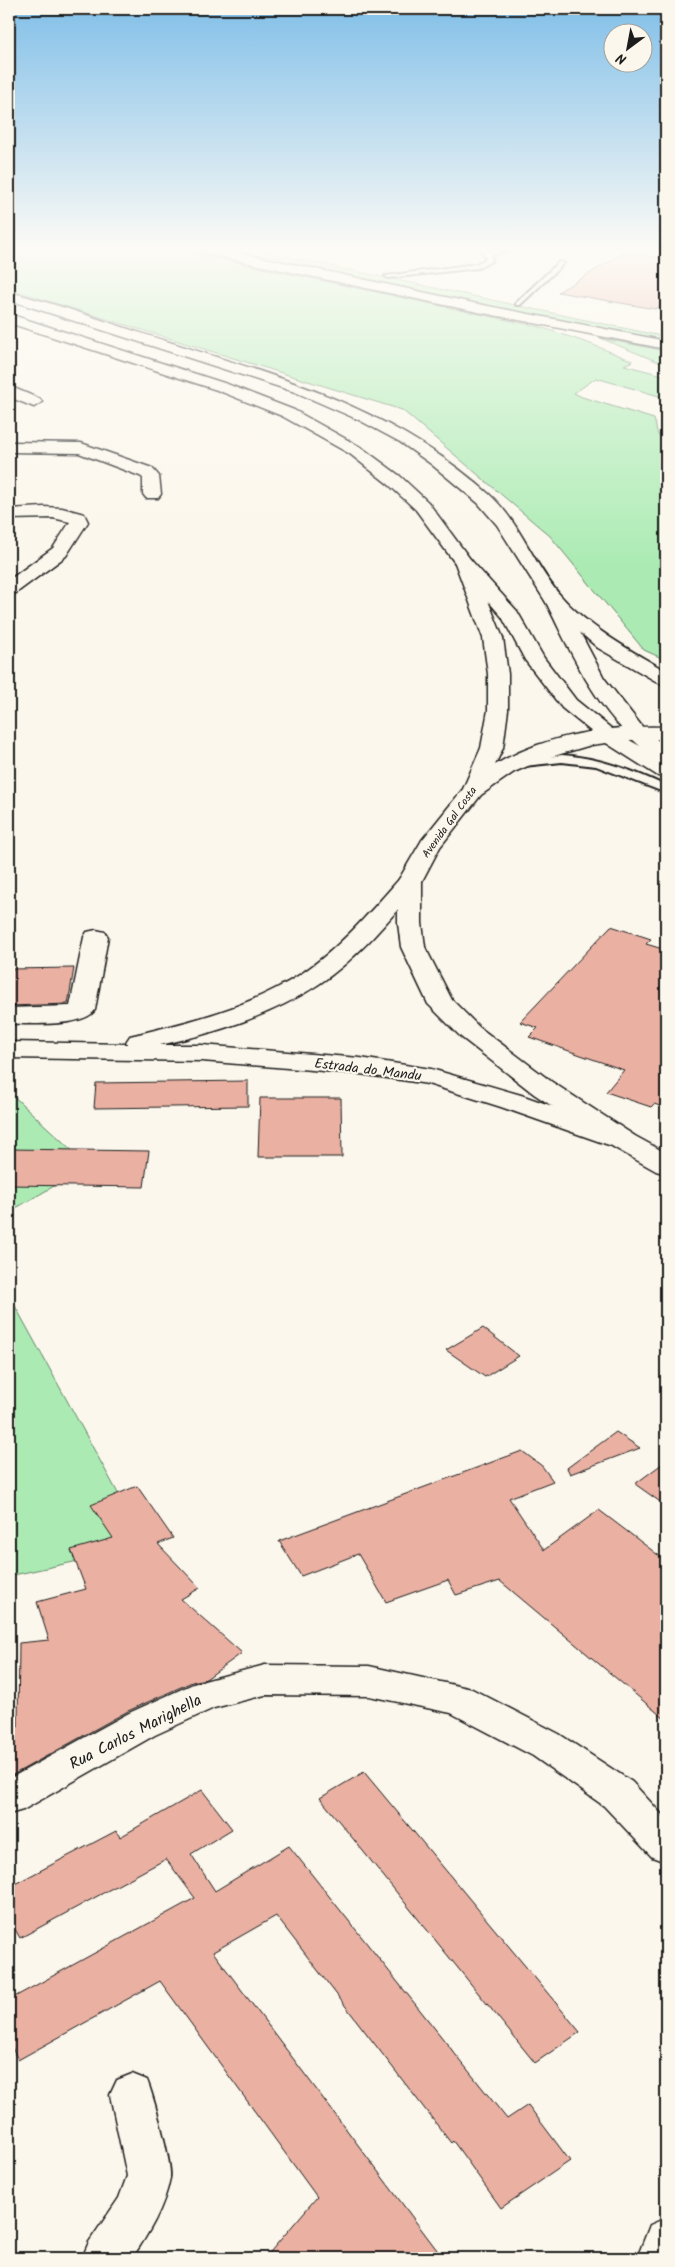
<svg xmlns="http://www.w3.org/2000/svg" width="675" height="2267" font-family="Kalam,sans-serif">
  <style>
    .green { fill: #abebb3; stroke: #648468 }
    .building { fill: #eab1a3; stroke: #1c1c1c }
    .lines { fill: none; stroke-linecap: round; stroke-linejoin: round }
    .lane-casing { stroke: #1c1c1c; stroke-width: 4 }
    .street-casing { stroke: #1c1c1c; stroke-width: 3 }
    .secondary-casing { stroke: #1c1c1c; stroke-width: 3 }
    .primary-casing { stroke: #1c1c1c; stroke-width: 3 }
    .lane { fill: #fbf7ec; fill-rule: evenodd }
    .street { fill: #fbf7ec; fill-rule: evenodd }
    .secondary { fill: #fbf7ec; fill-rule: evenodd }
    .primary { fill: #fbf7ec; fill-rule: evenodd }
    .labels { text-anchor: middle; stroke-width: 4; stroke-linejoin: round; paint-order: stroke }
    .far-street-label { font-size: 11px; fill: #1c1c1c; stroke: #fbf7ec }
    .street-label { font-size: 14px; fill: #1c1c1c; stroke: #fbf7ec }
    .near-street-label { font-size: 16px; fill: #1c1c1c; stroke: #fbf7ec }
  </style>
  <rect width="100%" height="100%" fill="#fbf7ec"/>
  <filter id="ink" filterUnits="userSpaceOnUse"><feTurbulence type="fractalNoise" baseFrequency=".02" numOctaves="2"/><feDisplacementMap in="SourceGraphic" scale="10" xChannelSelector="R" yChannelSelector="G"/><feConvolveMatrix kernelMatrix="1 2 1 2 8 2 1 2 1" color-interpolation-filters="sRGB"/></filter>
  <g filter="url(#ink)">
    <g class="green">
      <polygon points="9,249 172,249 540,327 591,344 633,361 624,365 666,376 666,398 596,378 574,393 582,397 654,419 658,435 666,438 666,660 644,650 550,536 402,410 9,289"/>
      <polygon points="224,249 251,249 666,337 666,340 496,308"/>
      <polygon points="600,338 666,351 666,365"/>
      <polygon points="9,1092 89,1166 9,1212"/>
      <polygon points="9,1295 147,1546 9,1576"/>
    </g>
    <g class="building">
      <polygon points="626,252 666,259 666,302 655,309 558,292"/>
      <polygon points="611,926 651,939 646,944 666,950 666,1108 654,1104 651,1107 606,1092 624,1070 529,1037 538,1028 520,1022"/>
      <polygon points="74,968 68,1004 9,1006 9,969"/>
      <polygon points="248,1081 248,1106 94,1108 96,1083"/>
      <polygon points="260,1098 341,1098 342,1157 258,1157"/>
      <polygon points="9,1149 149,1151 144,1187 9,1185"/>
      <polygon points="483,1328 519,1356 485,1377 446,1350"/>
      <polygon points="616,1432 640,1448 570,1474 567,1468"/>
      <polygon points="522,1451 542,1466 553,1481 509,1498 544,1550 599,1510 666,1561 666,1720 500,1581 456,1595 448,1580 386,1602 358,1554 301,1576 279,1541"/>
      <polygon points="666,1461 666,1506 635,1484"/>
      <polygon points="137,1486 173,1538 158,1544 200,1588 181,1599 242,1653 206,1679 192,1682 128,1711 9,1777 9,1710 18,1727 19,1643 49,1640 37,1602 86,1589 71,1550 113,1538 91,1505"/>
      <polygon points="364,1772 580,2032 535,2063 320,1798"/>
      <polygon points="202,1790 232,1829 191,1854 215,1891 289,1846 507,2119 528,2105 570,2161 501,2208 453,2141 451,2143 276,1916 213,1952 443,2258 265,2258 317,2197 160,1981 18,2060 9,2042 9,2000 195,1898 166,1859 20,1938 9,1919 9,1887 116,1831 120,1837"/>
    </g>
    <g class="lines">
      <g class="lane-casing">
        <g id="lane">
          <polygon points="481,249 487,249 489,251 514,249 491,255 492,261 478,268 388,278 385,276 476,264 486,259"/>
          <polygon points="559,262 564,263 520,305 516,305 516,303"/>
          <path d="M562,755C599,758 632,770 666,786V793L596,766L562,762L524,766L519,763L520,761Z"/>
        </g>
      </g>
      <g class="street-casing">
        <g id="street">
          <polygon points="9,386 40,399 42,402 34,407 9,397"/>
          <polygon points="9,442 81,443 152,468 159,476 161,494 158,498 146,498 143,494 143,478 140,476 79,453 9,452"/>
          <polygon points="44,507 62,508 84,514 88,522 66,556 16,593 9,595 9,580 53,548 70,522 53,518 9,519 9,509"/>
          <path d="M96,930L105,932L108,937L95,1010C83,1028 29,1023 9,1024V1008L70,1006L84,937L87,932Z"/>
          <polygon points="265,1665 369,1666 472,1689 559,1734 632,1782 666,1819 666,1862 652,1857 604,1806 533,1756 451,1713 369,1696 265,1695 214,1708 155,1735 23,1810 9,1814 9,1779 129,1713 193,1684"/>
          <path d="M132,2074L147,2080C153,2094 173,2167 170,2178C164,2208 149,2233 132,2258H82L89,2242L119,2198L127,2176L110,2095L117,2080Z"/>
          <polygon points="666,2218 666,2258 637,2258 650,2225"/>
        </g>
      </g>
      <g class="secondary-casing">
        <g id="secondary">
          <polygon points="197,249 223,249 473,303 666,341 666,349 473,311 203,253"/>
          <path d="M464,558L470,559L517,611L544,658L576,700L617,733L640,746C595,708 570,651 545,600L547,596H561L604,678L644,729L666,747V758L662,759L666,762V777L658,776L603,741L562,708L525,660L502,617L455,563L458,559Z"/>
          <path d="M410,874L418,876L422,881L418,886C388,921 358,958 319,984C271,1016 215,1033 160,1045H202L360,1058L431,1069L521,1095L626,1132L630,1138L626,1144L616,1147L606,1144L501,1107L428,1084L360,1074L202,1061L9,1058V1042L128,1044L126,1042L130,1036C189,1022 249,1008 301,974C340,948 371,911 402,876Z"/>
        </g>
      </g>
      <g class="primary-casing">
        <g id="primary">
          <path d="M9,292C62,305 114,325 166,341C285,379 393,408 489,494C521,523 534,566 561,596C588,627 631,651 666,671V685L659,683L598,648L547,604L497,525L478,503L431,464L400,442L359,420L295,392L9,300Z"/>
          <path d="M9,314L227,384L294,410L362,448L400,476L428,502L473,563L503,638L508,674V710L503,748L495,765C544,735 610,725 666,727V739L629,740L591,745L544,759L514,772L481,795L440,847L422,881V923L425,947L452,1000L479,1027L552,1082L635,1136L666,1153V1174L656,1171L615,1148L534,1094L461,1037L428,1004L401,947L398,923V881L422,840L463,789L481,748L488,710V674L483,638L455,563L416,510L388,484L350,454L282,416L217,390L9,323Z"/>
        </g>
      </g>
      <use href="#lane" class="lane"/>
      <use href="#street" class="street"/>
      <use href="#secondary" class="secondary"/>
      <use href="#primary" class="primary"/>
    </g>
  </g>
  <linearGradient id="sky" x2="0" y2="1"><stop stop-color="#81bfe8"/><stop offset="0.44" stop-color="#fdfbf6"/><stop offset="1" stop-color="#fdfbf6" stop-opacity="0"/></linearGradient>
  <rect width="675" height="567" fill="url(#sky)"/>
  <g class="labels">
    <g class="far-street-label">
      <text transform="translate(449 822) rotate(-54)" y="4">Avenida Gal Costa</text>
    </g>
    <g class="street-label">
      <text transform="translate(368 1069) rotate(7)" y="5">Estrada do Mandu</text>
    </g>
    <g class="near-street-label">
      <text transform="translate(135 1731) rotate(-27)" y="6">Rua Carlos Marighella</text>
    </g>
  </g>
  <rect width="675" height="2267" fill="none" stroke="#fbf7ec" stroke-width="30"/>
  <rect x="15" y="15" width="645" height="2237" fill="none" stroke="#1c1c1c" stroke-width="2" filter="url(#ink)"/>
  <g transform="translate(628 48) rotate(212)"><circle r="24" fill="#fbf7ec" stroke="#a29f99"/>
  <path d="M0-4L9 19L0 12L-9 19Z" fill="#1c1c1c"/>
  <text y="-8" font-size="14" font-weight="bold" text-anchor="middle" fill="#1c1c1c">N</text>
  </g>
</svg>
